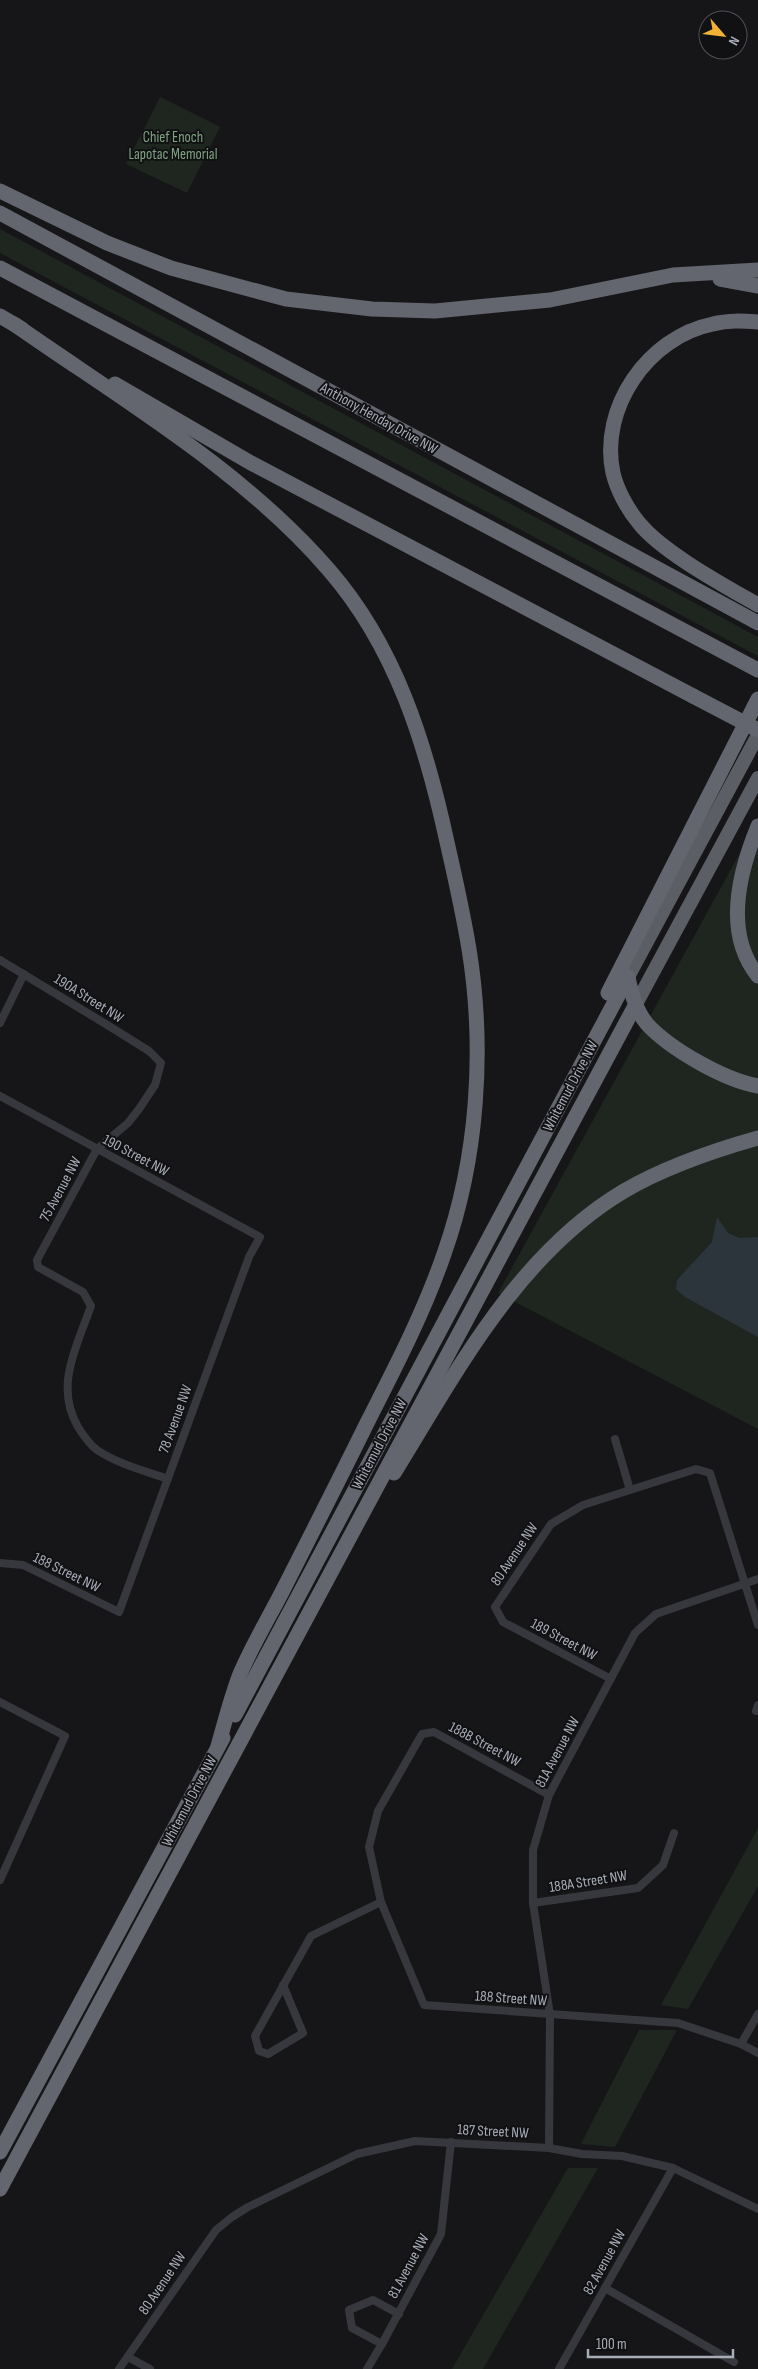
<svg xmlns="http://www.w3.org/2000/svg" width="758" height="2369" font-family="'Sofia Sans Condensed',sans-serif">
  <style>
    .green { fill: #1e261f }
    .water { fill: #2c353c }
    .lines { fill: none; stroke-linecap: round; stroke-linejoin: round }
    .minor { stroke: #37383d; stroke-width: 8 }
    .trunk { stroke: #5b5e65; stroke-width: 14 }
    .motorway { stroke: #63666e; stroke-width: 15 }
    .motorway-bridge { stroke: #63666e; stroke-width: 15 }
    .labels { text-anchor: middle; stroke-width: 4; stroke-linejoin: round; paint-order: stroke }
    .park-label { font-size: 15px; fill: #7fa381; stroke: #111113 }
    .street-label { font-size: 15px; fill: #a8adb8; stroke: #111113 }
  </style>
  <rect width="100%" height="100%" fill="#161618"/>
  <g class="green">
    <polygon points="160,97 220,127 187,193 126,164"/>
    <polygon points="0,229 758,637 758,656 0,253"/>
    <polygon points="758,820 758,1429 498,1293"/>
    <polygon points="758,1828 758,1886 688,2009 661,2005"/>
    <polygon points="639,2030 677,2030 615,2147 581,2144"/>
    <polygon points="568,2168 598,2168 483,2369 452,2369"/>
  </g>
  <polygon class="water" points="717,1217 728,1233 739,1238 758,1237 758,1337 685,1297 676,1289 677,1280 712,1242"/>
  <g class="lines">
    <g class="minor">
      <path d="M0,960L109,1026L149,1051L161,1063L155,1085L139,1109L128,1123L97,1149L37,1260L38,1267L83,1292L91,1306C77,1346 54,1386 78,1427C83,1435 89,1444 97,1450C118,1464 145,1471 168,1479"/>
      <polyline points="0,1023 24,974"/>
      <polyline points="0,1096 260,1237 249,1257 119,1612 23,1565 0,1563"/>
      <polyline points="615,1439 630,1490"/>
      <polyline points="611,1679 503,1622 495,1607 551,1524 583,1505 696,1469 710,1473 758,1625"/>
      <polyline points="0,1702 65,1736 0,1880"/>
      <polyline points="756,1711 758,1705"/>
      <polyline points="549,1795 434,1732 422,1734 378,1811 369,1847 381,1902 424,2005 678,2023 741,2044 758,2053"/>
      <polyline points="533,1903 638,1888 663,1865 674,1833"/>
      <polyline points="283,1985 303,2033 268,2054 259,2051 255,2036 311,1936 381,1902"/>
      <polyline points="741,2044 758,2014"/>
      <polyline points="549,2148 550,2015 533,1903 533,1850 549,1795 635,1633 656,1614 758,1579"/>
      <polyline points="605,2288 734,2362"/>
      <polyline points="382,2344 352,2328 349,2310 373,2300 399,2314"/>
      <polyline points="128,2357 150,2369"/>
      <polyline points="119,2369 216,2230 232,2217 248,2207 357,2154 415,2141 549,2148 582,2154 622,2156 673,2168 758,2209"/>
      <polyline points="367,2369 382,2344 441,2234 451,2142"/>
      <polyline points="559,2369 673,2168"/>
    </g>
    <g class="trunk">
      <polyline points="628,977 758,735"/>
      <polyline points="636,1004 758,778"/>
    </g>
    <g class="motorway">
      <polyline points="0,191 107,243 171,268 286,299 372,309 435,311 487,306 550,300 673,275 758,270"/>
      <polyline points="0,213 758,623"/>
      <polyline points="0,268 758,670"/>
      <polyline points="720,279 758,286"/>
      <polyline points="0,316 22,329"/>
      <path d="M758,322C743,321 728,320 713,324C648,337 599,408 613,473C617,490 628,510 639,523C662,552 725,586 758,605"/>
      <path d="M14,324C121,399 243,470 329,570C396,647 426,745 447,842C455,877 463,913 469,949C485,1048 478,1158 444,1254C424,1312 396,1366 368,1421C340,1478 311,1535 282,1592C268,1619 252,1646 240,1674C231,1697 225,1722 218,1746"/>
      <polyline points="115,384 251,463 693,696"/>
      <path d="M758,826C739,872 723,933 758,976"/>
      <path d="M628,977C631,993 636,1011 647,1024C670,1049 724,1080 758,1086"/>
      <polyline points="608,993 758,699"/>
      <path d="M394,1473C457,1371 518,1254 624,1191C665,1167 712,1151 758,1138"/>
      <polyline points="235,1715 628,977"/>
      <polyline points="0,2152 223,1738"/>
      <polyline points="0,2189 636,1004"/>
    </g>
    <polyline class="motorway-bridge" points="693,696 758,730"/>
  </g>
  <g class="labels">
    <g class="park-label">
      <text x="173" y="142">Chief Enoch<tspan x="173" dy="17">Lapotac Memorial</tspan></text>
    </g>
    <g class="street-label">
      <text transform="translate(379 418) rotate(29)" y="5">Anthony Henday Drive NW</text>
      <text transform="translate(89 998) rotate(32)" y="5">190A Street NW</text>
      <text transform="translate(570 1086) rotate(-62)" y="5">Whitemud Drive NW</text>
      <text transform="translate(136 1155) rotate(28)" y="5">190 Street NW</text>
      <text transform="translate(60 1189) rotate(-62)" y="5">75 Avenue NW</text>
      <text transform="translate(175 1419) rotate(-70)" y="5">78 Avenue NW</text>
      <text transform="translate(379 1444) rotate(-62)" y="5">Whitemud Drive NW</text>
      <text transform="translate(514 1554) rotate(-56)" y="5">80 Avenue NW</text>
      <text transform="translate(67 1572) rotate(26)" y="5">188 Street NW</text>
      <text transform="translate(564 1639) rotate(28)" y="5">189 Street NW</text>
      <text transform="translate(485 1744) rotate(28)" y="5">188B Street NW</text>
      <text transform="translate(557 1752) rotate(-62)" y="5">81A Avenue NW</text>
      <text transform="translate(189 1801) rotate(-62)" y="5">Whitemud Drive NW</text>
      <text transform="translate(588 1881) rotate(-9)" y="5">188A Street NW</text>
      <text transform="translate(511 1998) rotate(4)" y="5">188 Street NW</text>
      <text transform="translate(493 2131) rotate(3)" y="5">187 Street NW</text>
      <text transform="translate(604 2262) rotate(-61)" y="5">82 Avenue NW</text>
      <text transform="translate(408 2266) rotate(-62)" y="5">81 Avenue NW</text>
      <text transform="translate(162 2283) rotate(-56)" y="5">80 Avenue NW</text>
    </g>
  </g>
  <g transform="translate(723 35) rotate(118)"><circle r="24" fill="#111113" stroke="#4d4f55"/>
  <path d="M0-4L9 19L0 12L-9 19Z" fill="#f2b134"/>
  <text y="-8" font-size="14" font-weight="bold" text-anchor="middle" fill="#a8adb8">N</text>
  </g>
  <path d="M588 2349v8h145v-8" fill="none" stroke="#a8adb8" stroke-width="2.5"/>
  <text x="596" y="2349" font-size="15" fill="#a8adb8" stroke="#111113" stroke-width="4" paint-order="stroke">100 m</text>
</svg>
